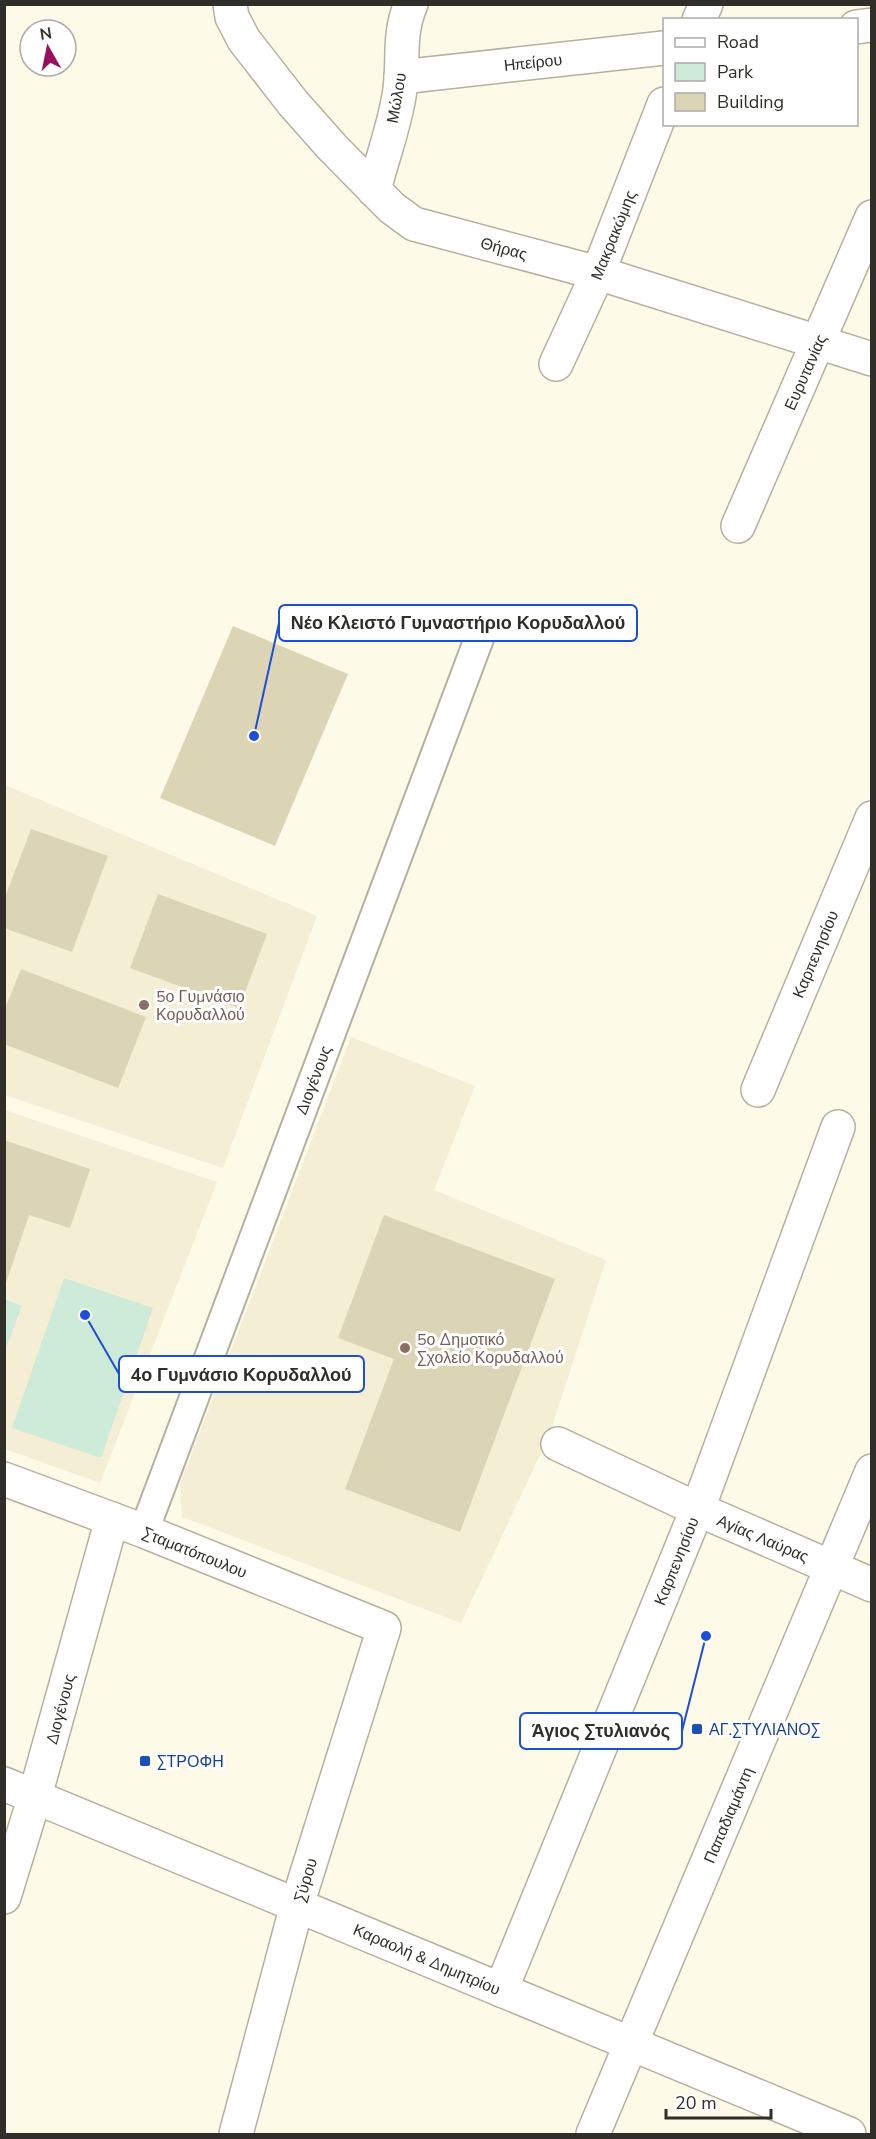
<svg xmlns="http://www.w3.org/2000/svg" width="876" height="2139" font-family="'Nunito Sans',sans-serif">
  <style>
    .built { fill: #f3eed4 }
    .green { fill: #ceead9 }
    .building { fill: #dcd5b5 }
    .lines { fill: none; stroke-linecap: round; stroke-linejoin: round }
    .pedestrian-casing { stroke: #b4b19f; stroke-width: 32 }
    .minor-casing { stroke: #b4b19f; stroke-width: 36 }
    .pedestrian { stroke: #fff; stroke-width: 28 }
    .minor { stroke: #fff; stroke-width: 33 }
    .education-dot { fill: #8d6e63; stroke: #fff; stroke-width: 2 }
    .transit-dot { fill: #1a4fb4; stroke: #fff; stroke-width: 2 }
    .labels { text-anchor: middle; stroke-width: 6; stroke-linejoin: round; paint-order: stroke }
    .street-label { font-size: 16px; fill: #302e28; stroke: #fff }
    .education-label { font-size: 16px; fill: #785e54; stroke: #fff; text-anchor: start }
    .transit-label { font-size: 16px; fill: #164399; stroke: #fff; text-anchor: start }
    .leader { fill: none; stroke: #1d4ed8; stroke-width: 2 }
    .callout-dot { fill: #1d4ed8; stroke: #fff; stroke-width: 2 }
    .callout { fill: #fff; stroke: #1d4ed8; stroke-width: 2 }
    .callout-label { font-size: 18px; text-anchor: middle; font-weight: bold; fill: #302e28 }
  </style>
  <rect width="100%" height="100%" fill="#fefae8"/>
  <g class="built">
    <polygon points="5,785 317,916 223,1168 5,1095"/>
    <polygon points="351,1037 475,1086 434,1190 606,1260 549,1436 461,1623 182,1517 180,1484"/>
    <polygon points="5,1110 217,1182 100,1483 5,1449"/>
  </g>
  <g class="green">
    <polygon points="64,1278 153,1308 101,1458 12,1428"/>
    <polygon points="5,1299 22,1306 5,1351"/>
  </g>
  <g class="building">
    <polygon points="233,626 348,674 275,846 160,798"/>
    <polygon points="31,829 108,856 72,952 4,928 4,900"/>
    <polygon points="158,894 267,934 239,1008 130,968"/>
    <polygon points="21,969 146,1017 118,1088 4,1044 4,1011"/>
    <polygon points="4,1140 90,1169 70,1228 29,1215 5,1286"/>
    <polygon points="384,1215 555,1279 460,1532 345,1489 394,1359 338,1338"/>
  </g>
  <g class="lines">
    <g class="pedestrian-casing">
      <polyline id="pedestrian" points="144,1531 483,628"/>
    </g>
    <g class="minor-casing">
      <g id="minor">
        <polyline points="230,4 232,17 244,40 293,103 332,147 392,208 414,224 598,273 872,359"/>
        <polyline points="699,20 706,4"/>
        <polyline points="856,27 872,25"/>
        <polyline points="401,77 664,48"/>
        <path d="M374,190C382,159 394,127 399,96C405,63 397,36 411,4"/>
        <polyline points="556,364 598,273 664,104"/>
        <polyline points="738,526 872,217"/>
        <polyline points="758,1090 872,818"/>
        <polyline points="558,1444 697,1509 872,1585"/>
        <polyline points="4,1479 144,1531 384,1628 297,1905 236,2134"/>
        <polyline points="4,1784 849,2134"/>
        <polyline points="4,1897 35,1796 112,1519"/>
        <polyline points="501,1990 703,1495 838,1127"/>
        <polyline points="593,2134 872,1471"/>
      </g>
    </g>
    <use href="#pedestrian" class="pedestrian"/>
    <use href="#minor" class="minor"/>
  </g>
  <g class="education-dot">
    <circle cx="144" cy="1005" r="6"/>
    <circle cx="405" cy="1348" r="6"/>
  </g>
  <g class="transit-dot">
    <rect x="691" y="1723" width="12" height="12" rx="3"/>
    <rect x="139" y="1755" width="12" height="12" rx="3"/>
  </g>
  <g class="labels">
    <g class="street-label">
      <text transform="translate(533 62) rotate(-6)" y="6">Ηπείρου</text>
      <text transform="translate(396 98) rotate(-80)" y="6">Μώλου</text>
      <text transform="translate(613 235) rotate(-68)" y="6">Μακρακώμης</text>
      <text transform="translate(504 248) rotate(15)" y="6">Θήρας</text>
      <text transform="translate(805 372) rotate(-66)" y="6">Ευρυτανίας</text>
      <text transform="translate(815 954) rotate(-67)" y="6">Καρπενησίου</text>
      <text transform="translate(313 1080) rotate(-69)" y="6">Διογένους</text>
      <text transform="translate(763 1538) rotate(23)" y="6">Αγίας Λαύρας</text>
      <text transform="translate(195 1552) rotate(22)" y="6">Σταματόπουλου</text>
      <text transform="translate(676 1561) rotate(-68)" y="6">Καρπενησίου</text>
      <text transform="translate(60 1709) rotate(-75)" y="6">Διογένους</text>
      <text transform="translate(728 1815) rotate(-67)" y="6">Παπαδιαμάντη</text>
      <text transform="translate(305 1880) rotate(-73)" y="6">Σύρου</text>
      <text transform="translate(427 1959) rotate(23)" y="6">Καραολή &amp; Δημητρίου</text>
    </g>
    <g class="education-label">
      <text x="156" y="1002">5ο Γυμνάσιο<tspan x="156" dy="18">Κορυδαλλού</tspan></text>
      <text x="417" y="1345">5ο Δημοτικό<tspan x="417" dy="18">Σχολείο Κορυδαλλού</tspan></text>
    </g>
    <g class="transit-label">
      <text x="709" y="1735">ΑΓ.ΣΤΥΛΙΑΝΟΣ</text>
      <text x="157" y="1767">ΣΤΡΟΦΗ</text>
    </g>
  </g>
  <path class="leader" d="M254 736L279 623M85 1315L119 1374M706 1636L682 1731"/>
  <g class="callout-dot">
    <circle cx="254" cy="736" r="6"/>
    <circle cx="85" cy="1315" r="6"/>
    <circle cx="706" cy="1636" r="6"/>
  </g>
  <g class="callout">
    <rect x="279" y="605" width="358" height="36" rx="6"/>
    <rect x="119" y="1356" width="245" height="36" rx="6"/>
    <rect x="520" y="1713" width="162" height="36" rx="6"/>
  </g>
  <g class="callout-label">
    <text x="458" y="629">Νέο Κλειστό Γυμναστήριο Κορυδαλλού</text>
    <text x="241" y="1381">4ο Γυμνάσιο Κορυδαλλού</text>
    <text x="601" y="1737">Άγιος Στυλιανός</text>
  </g>
  <rect width="876" height="2139" fill="none" stroke="#302e28" stroke-width="12"/>
  <rect x="663" y="18" width="195" height="108" fill="#ffffff" stroke="#acaba9" stroke-width="1.5"/>
  <rect x="675" y="38" width="30" height="9" fill="#ffffff" stroke="#acaba9" stroke-width="1.5"/>
  <text x="717" y="48" font-size="18" fill="#302e28">Road</text>
  <rect x="675" y="63" width="30" height="18" fill="#ceead9" stroke="#acaba9" stroke-width="1.5"/>
  <text x="717" y="78" font-size="18" fill="#302e28">Park</text>
  <rect x="675" y="93" width="30" height="18" fill="#dcd5b5" stroke="#acaba9" stroke-width="1.5"/>
  <text x="717" y="108" font-size="18" fill="#302e28">Building</text>
  <g transform="translate(48 48) rotate(351)"><circle r="28" fill="#ffffff" stroke="#acaba9" stroke-width="1.5"/>
  <path d="M0-4.5L10 22L0 15L-10 22Z" fill="#9b0d5d"/>
  <text y="-9" font-size="16" font-weight="bold" text-anchor="middle" fill="#302e28">N</text>
  </g>
  <path d="M666 2109v9h105v-9" fill="none" stroke="#302e28" stroke-width="3"/>
  <text x="675" y="2109" font-size="18" fill="#302e28" stroke="#ffffff" stroke-width="4.5" paint-order="stroke">20 m</text>
</svg>
